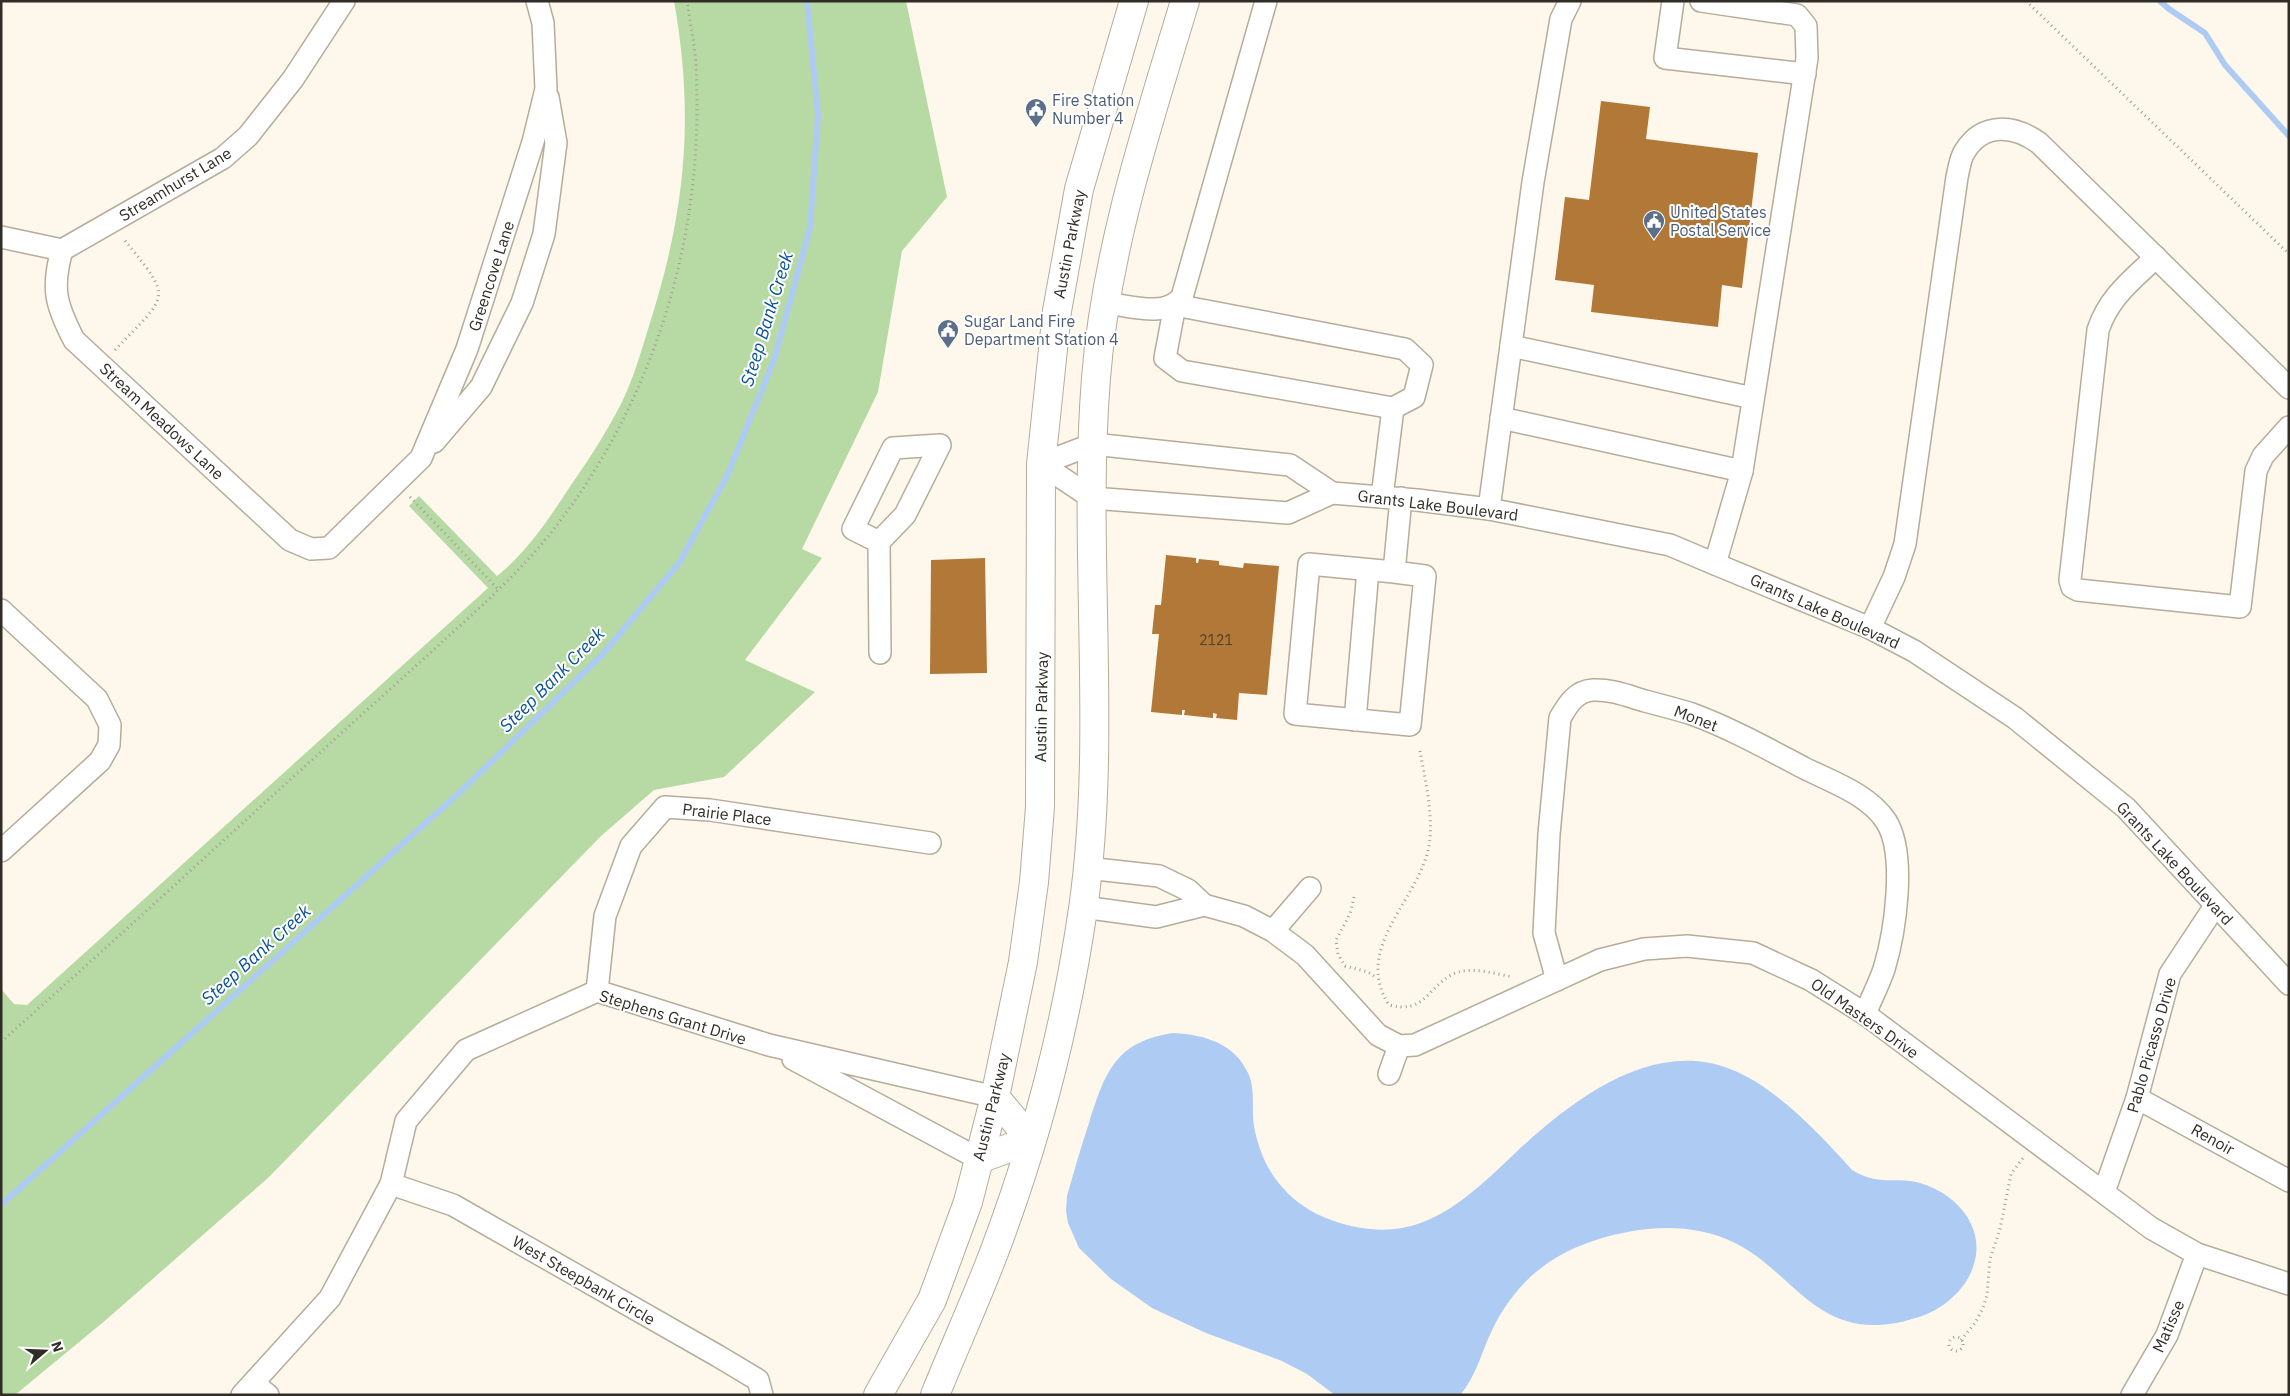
<svg xmlns="http://www.w3.org/2000/svg" width="2290" height="1396" font-family="'IBM Plex Sans',sans-serif">
  <style>
    .green { fill: #b7daa4 }
    .water { fill: #adcbf3 }
    .lines { fill: none; stroke-linecap: round; stroke-linejoin: round }
    .stream { stroke: #adcbf3; stroke-width: 6 }
    .building { fill: #b27838 }
    .minor-casing { stroke: #b6ac9a; stroke-width: 24 }
    .major-casing { stroke: #b6ac9a; stroke-width: 30 }
    .path { stroke: #a19c92; stroke-width: 3; stroke-dasharray: 1 4; stroke-linecap: butt }
    .minor { stroke: #fff; stroke-width: 21 }
    .major { stroke: #fff; stroke-width: 28 }
    .labels { text-anchor: middle; stroke-width: 4; stroke-linejoin: round; paint-order: stroke }
    .number-label { font-size: 14px; fill: #51402a }
    .service-label { font-size: 16px; fill: #4e5e75; stroke: #fff; text-anchor: start }
    .street-label { font-size: 16px; fill: #312d26; stroke: #fff }
    .water-label { font-size: 18px; font-style: italic; fill: #09509a; stroke: #fff }
  </style>
  <rect width="100%" height="100%" fill="#fef8ec"/>
  <path class="green" d="M674,1H906L947,197L902,251L878,392L802,549L822,558L745,660L815,692L724,777L654,790L601,836L269,1177L107,1319L15,1395H1V989L14,1004L27,1005L488,588L409,506L419,496L497,576C526,553 549,519 569,488C588,461 606,433 621,404C633,380 641,352 649,326C685,213 695,119 674,1Z"/>
  <path class="water" d="M1174,1033C1205,1035 1234,1043 1248,1073C1256,1090 1251,1108 1254,1126C1265,1188 1309,1222 1370,1229C1429,1236 1472,1194 1511,1157C1566,1105 1649,1037 1730,1069C1774,1085 1822,1136 1852,1170C1879,1186 1891,1177 1916,1182C1951,1190 1984,1222 1975,1260C1970,1284 1950,1304 1927,1314C1912,1320 1895,1324 1879,1325C1812,1328 1788,1269 1735,1243C1690,1221 1639,1226 1593,1241C1542,1258 1509,1290 1488,1339C1480,1358 1474,1379 1460,1395H1335L1307,1374L1282,1361L1206,1333L1152,1308L1111,1279L1079,1248L1068,1223L1066,1211L1067,1196C1074,1171 1081,1147 1089,1123C1105,1073 1115,1041 1174,1033Z"/>
  <g class="lines">
    <g class="stream">
      <polyline points="2160,1 2169,9 2205,33 2225,65 2289,136"/>
      <polyline points="1,1205 458,794 602,655 679,563 727,476 774,360 810,228 818,115 807,1"/>
    </g>
  </g>
  <g class="building">
    <polygon points="1601,101 1650,107 1646,139 1758,153 1742,288 1722,285 1718,327 1591,312 1594,285 1555,280 1565,197 1589,200"/>
    <polygon points="1166,555 1196,558 1196,563 1198,563 1199,559 1219,561 1219,565 1243,568 1244,563 1279,566 1267,695 1239,693 1237,720 1216,718 1217,714 1213,713 1213,718 1184,715 1185,710 1182,710 1182,715 1151,712 1159,634 1152,634 1155,605 1161,605"/>
    <polygon points="985,558 987,673 930,674 931,560"/>
  </g>
  <g class="lines">
    <g class="minor-casing">
      <g id="minor">
        <polyline points="1673,1 1665,58 1805,74"/>
        <polyline points="1701,1 1797,15 1806,26 1807,58 1742,471 1715,564"/>
        <polyline points="1,237 62,250"/>
        <path d="M62,250C51,289 56,305 74,340L290,540L311,549L329,548L421,458L467,349L533,142L546,89L543,23L537,1"/>
        <polyline points="62,250 223,158 248,136 293,79 344,1"/>
        <path d="M2156,257C2131,281 2109,297 2098,330L2070,580L2072,587L2078,590L2240,607L2256,471L2263,456L2289,427"/>
        <path d="M1106,303C1131,306 1165,318 1182,297L1266,1"/>
        <polygon points="1175,305 1405,349 1422,365 1414,397 1393,408 1182,371 1165,358"/>
        <polyline points="1511,346 1753,398"/>
        <polyline points="1501,418 1742,471"/>
        <polyline points="434,442 481,387 522,303 544,234 556,143 548,97"/>
        <polyline points="1041,464 1092,498 1288,513 1332,493 1417,500 1489,509 1670,545 1715,564 1870,628 1914,651 2015,718 2126,808 2289,984"/>
        <polyline points="1041,464 1093,444 1290,465 1332,493"/>
        <polyline points="1382,497 1393,408"/>
        <polyline points="1489,509 1533,182 1561,19 1570,1"/>
        <polyline points="879,542 905,515 940,445 893,448 853,529 879,542 880,653"/>
        <polyline points="1394,572 1309,564 1295,714 1410,725 1425,576 1394,572 1401,498"/>
        <polyline points="1,610 97,699 110,725 109,745 100,761 1,851"/>
        <path d="M1870,628L1894,577L1905,544L1957,177C1959,169 1960,158 1965,151C1983,122 2014,125 2039,143L2289,388"/>
        <polyline points="1355,720 1368,570"/>
        <polyline points="1087,868 1159,876 1188,890 1204,905 1244,916 1273,931 1305,955 1378,1035 1399,1046 1415,1045 1600,960 1644,949 1687,946 1753,953 1811,980 1865,1014 2151,1228 2197,1254 2289,1284"/>
        <polyline points="1083,907 1156,917 1204,905"/>
        <polyline points="1273,931 1310,888"/>
        <path d="M1557,980L1544,933L1549,834L1560,718C1568,704 1576,691 1593,690C1611,689 1628,696 1645,701C1660,705 1676,709 1692,714C1730,728 1768,749 1804,768C1832,782 1868,794 1886,821C1907,854 1895,933 1884,969C1879,984 1871,999 1865,1014"/>
        <polyline points="597,991 605,916 631,846 665,807 710,810 930,843"/>
        <polyline points="793,1059 979,1159"/>
        <polyline points="1389,1074 1399,1046"/>
        <polyline points="2137,1098 2289,1181"/>
        <polyline points="391,1184 453,1205 718,1356 758,1380 762,1395"/>
        <polyline points="2104,1192 2137,1098 2170,974 2215,906"/>
        <polyline points="254,1384 268,1395"/>
        <polyline points="242,1395 330,1298 391,1184 406,1121 466,1050 597,991 769,1045 995,1097"/>
        <polyline points="2132,1395 2167,1335 2197,1254"/>
      </g>
    </g>
    <g class="major-casing">
      <g id="major">
        <polyline points="979,1159 1031,1140 995,1097"/>
        <polyline points="878,1395 932,1300 968,1202 995,1097 1023,962 1034,882 1040,807 1041,464 1057,311 1079,189 1134,1"/>
        <path d="M935,1395C954,1348 975,1302 993,1255C1035,1145 1066,1026 1083,909C1108,734 1082,554 1096,378C1106,249 1148,124 1185,1"/>
      </g>
    </g>
    <g class="path">
      <polyline points="2026,1 2289,254"/>
      <path d="M115,350C169,293 174,301 123,238"/>
      <polyline points="410,497 498,589"/>
      <path d="M1420,751C1425,780 1434,816 1429,846C1419,900 1352,948 1389,1005C1424,1014 1426,990 1451,975C1469,965 1495,974 1513,977"/>
      <polyline points="1354,897 1350,914 1336,940 1338,954 1345,966 1368,972 1377,978"/>
      <path d="M1,1042C110,945 217,846 324,749C363,713 403,678 442,642C482,606 524,568 557,525C657,394 705,231 696,67C695,45 690,23 687,1"/>
      <circle cx="1956" cy="1344" r="7"/>
      <polyline points="1961,1340 1975,1323 1983,1308 1987,1295 1990,1259 2000,1229 2011,1174 2023,1158"/>
    </g>
    <use href="#minor" class="minor"/>
    <use href="#major" class="major"/>
  </g>
  <defs>
    <g id="civic-pin" transform="scale(1.125)"><path d="M0 17L-7.5 6A9.5 9.5 0 1 1 7.5 6Z" fill="#5c6f8a" stroke="#fff"/><path d="M-.6-6.5H3V-4.5H.6V-3L4-1V1h2V6H-6V1h2V-1L-.6-3ZM-1.2 2.5V6h2.4V2.5Z" fill="#fff"/></g>
  </defs>
  <g fill-rule="evenodd">
    <use href="#civic-pin" x="1036" y="109"/>
    <use href="#civic-pin" x="1654" y="221"/>
    <use href="#civic-pin" x="948" y="330"/>
  </g>
  <g class="labels">
    <g class="number-label">
      <text x="1216" y="645">2121</text>
    </g>
    <g class="service-label">
      <text x="1052" y="106">Fire Station<tspan x="1052" dy="18">Number 4</tspan></text>
      <text x="1670" y="218">United States<tspan x="1670" dy="18">Postal Service</tspan></text>
      <text x="964" y="327">Sugar Land Fire<tspan x="964" dy="18">Department Station 4</tspan></text>
    </g>
    <g class="street-label">
      <text transform="translate(175 184) rotate(-31)" y="6">Streamhurst Lane</text>
      <text transform="translate(1069 244) rotate(-79)" y="6">Austin Parkway</text>
      <text transform="translate(491 276) rotate(-72)" y="6">Greencove Lane</text>
      <text transform="translate(162 421) rotate(43)" y="6">Stream Meadows Lane</text>
      <text transform="translate(1438 505) rotate(7)" y="6">Grants Lake Boulevard</text>
      <text transform="translate(1825 611) rotate(24)" y="6">Grants Lake Boulevard</text>
      <text transform="translate(1041 707) rotate(-89)" y="6">Austin Parkway</text>
      <text transform="translate(1696 718) rotate(21)" y="6">Monet</text>
      <text transform="translate(727 814) rotate(7)" y="6">Prairie Place</text>
      <text transform="translate(2175 863) rotate(47)" y="6">Grants Lake Boulevard</text>
      <text transform="translate(673 1017) rotate(17)" y="6">Stephens Grant Drive</text>
      <text transform="translate(1865 1018) rotate(35)" y="6">Old Masters Drive</text>
      <text transform="translate(2151 1045) rotate(-74)" y="6">Pablo Picasso Drive</text>
      <text transform="translate(991 1107) rotate(-76)" y="6">Austin Parkway</text>
      <text transform="translate(2213 1139) rotate(29)" y="6">Renoir</text>
      <text transform="translate(584 1280) rotate(30)" y="6">West Steepbank Circle</text>
      <text transform="translate(2168 1326) rotate(-66)" y="6">Matisse</text>
    </g>
    <g class="water-label">
      <text transform="translate(767 319) rotate(-73)" y="6">Steep Bank Creek</text>
      <text transform="translate(552 680) rotate(-45)" y="6">Steep Bank Creek</text>
      <text transform="translate(256 955) rotate(-42)" y="6">Steep Bank Creek</text>
    </g>
  </g>
  <rect width="2290" height="1396" fill="none" stroke="#312d26" stroke-width="5"/>
  <g transform="translate(45 1351) rotate(71)" stroke="#ffffff" stroke-width="4" paint-order="stroke">
  <path d="M0-4L9 19L0 12L-9 19Z" fill="#312d26"/>
  <text y="-8" font-size="14" font-weight="bold" text-anchor="middle" fill="#312d26">N</text>
  </g>
</svg>
